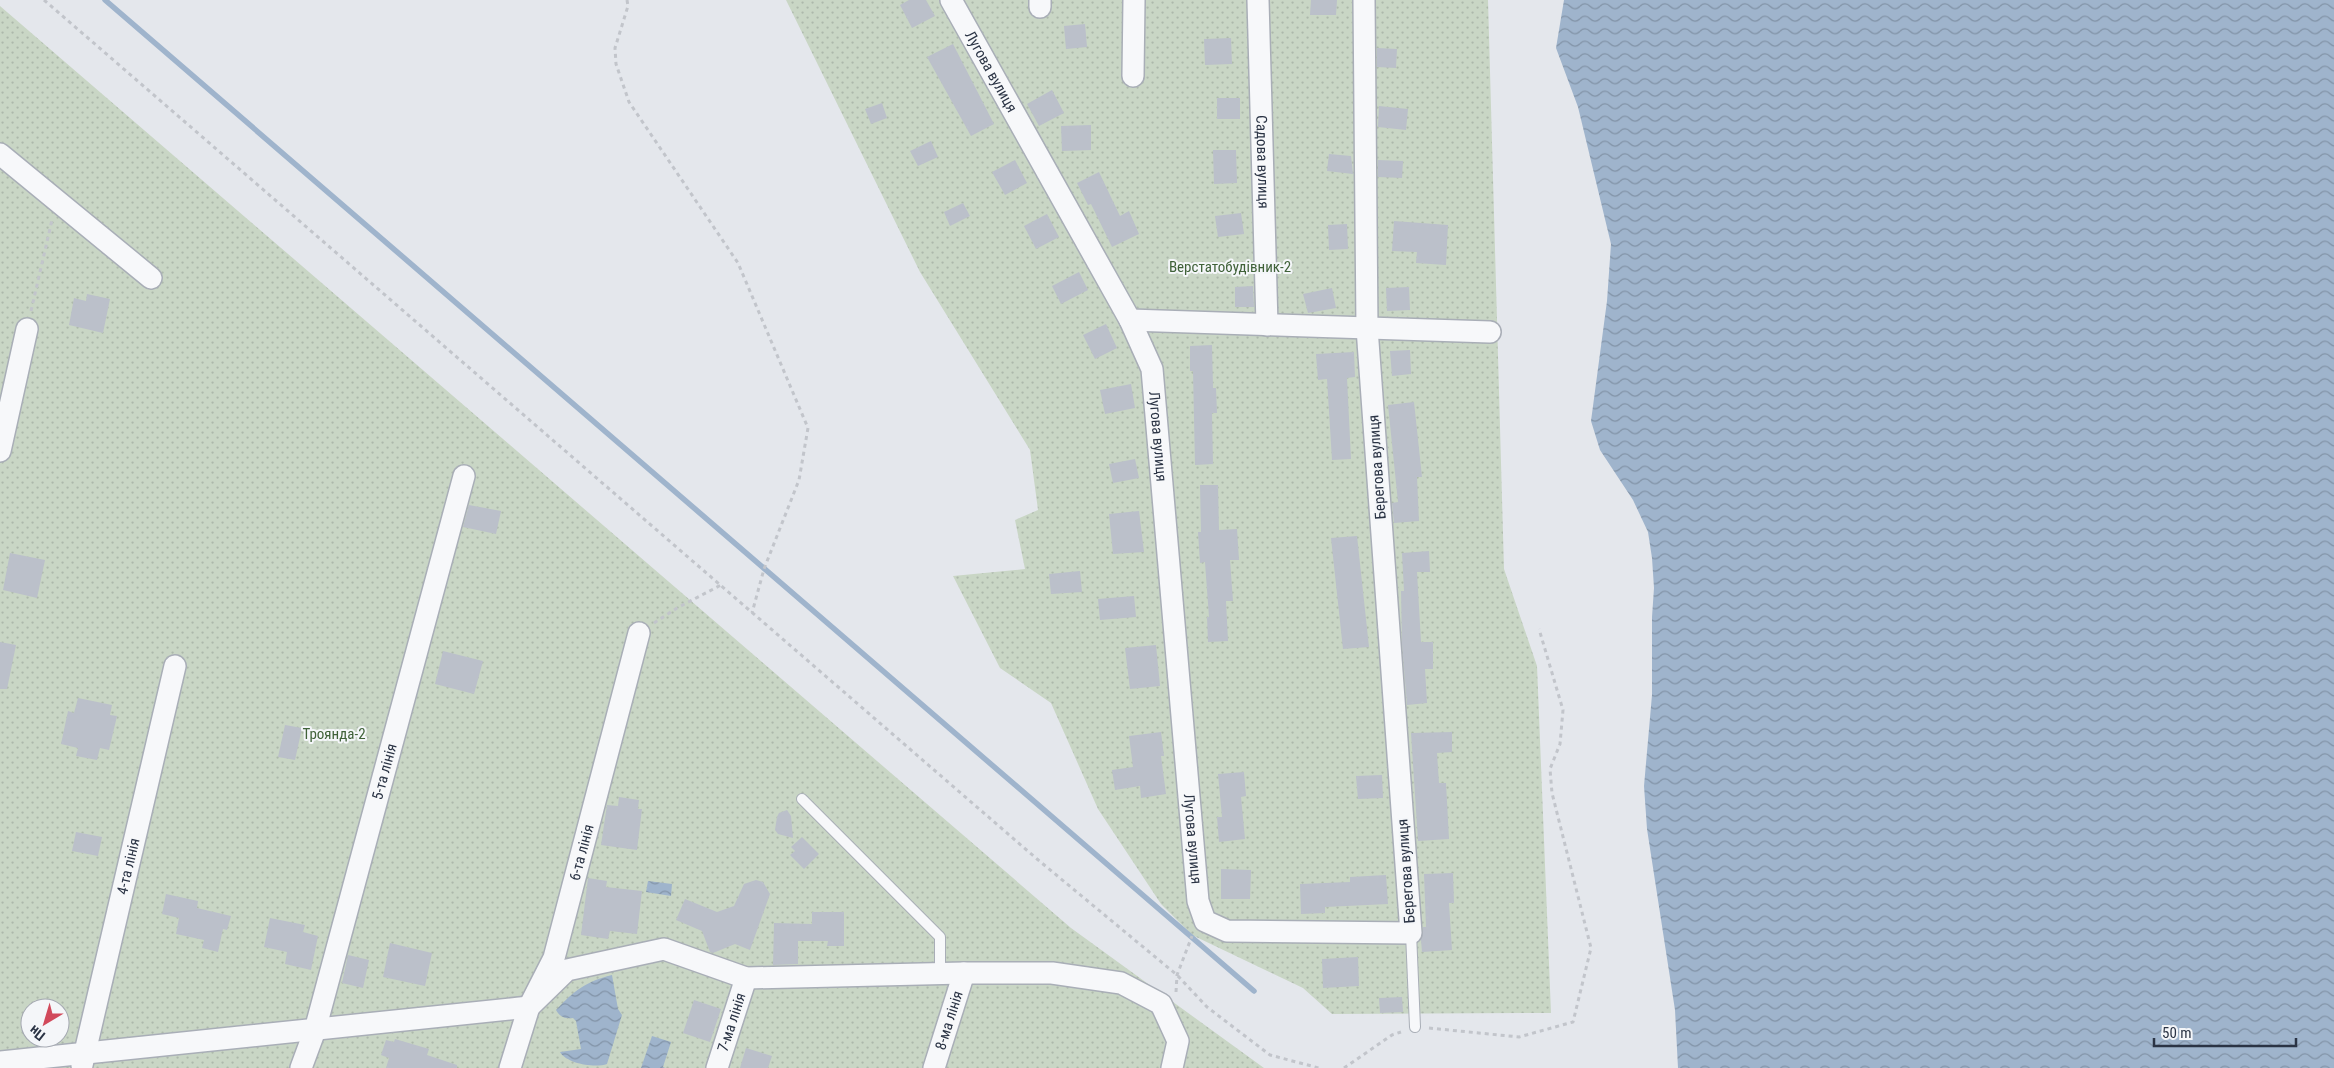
<svg xmlns="http://www.w3.org/2000/svg" width="2334" height="1068" font-family="'Roboto Condensed',sans-serif">
  <style>
    .grass { fill: url(#grass-dots); fill-rule: evenodd }
    .water { fill: url(#water-waves) }
    .lines { fill: none; stroke-linecap: round; stroke-linejoin: round }
    .stream { stroke: #9fb4cc; stroke-width: 5.5 }
    .building { fill: #bbc0ca }
    .lane-casing { stroke: #a9aeb7; stroke-width: 12 }
    .street-casing { stroke: #a9aeb7; stroke-width: 24 }
    .path { stroke: #c2c5cb; stroke-width: 3; stroke-dasharray: 4 4; stroke-linecap: butt }
    .lane { stroke: #f7f8fa; stroke-width: 10 }
    .street { stroke: #f7f8fa; stroke-width: 21 }
    .labels { text-anchor: middle; stroke-width: 4; stroke-linejoin: round; paint-order: stroke }
    .street-label { font-size: 15px; fill: #2b3445; stroke: #f4f6f9 }
    .park-label { font-size: 15px; fill: #3f6138; stroke: #f4f6f9 }
  </style>
  <defs>
    <pattern id="grass-dots" width="8" height="8" patternUnits="userSpaceOnUse" patternTransform="scale(1.25)"><rect width="8" height="8" fill="#c9d6c5"/><path d="M2 2h.1M6 6h.1" fill="none" stroke="#adb8ab" stroke-width="1.8" stroke-linecap="round"/></pattern>
    <pattern id="water-waves" width="16" height="10" patternUnits="userSpaceOnUse" patternTransform="scale(1.25)"><rect width="16" height="10" fill="#9fb4cc"/><path d="M0 5q4-4 8 0t8 0" fill="none" stroke="#8293a7"/></pattern>
  </defs>
  <rect width="100%" height="100%" fill="#e4e7ec"/>
  <g class="grass">
    <polygon points="786,0 1488,0 1504,569 1537,666 1551,1013 1332,1014 1303,988 1192,935 1161,904 1098,809 1051,703 1000,668 953,576 1025,569 1015,520 1038,510 1030,450 920,272"/>
    <path d="M0,6L1071,928L1264,1068H0ZM30,1008H60V1038H30Z"/>
  </g>
  <g class="water">
    <polygon points="1564,0 2334,0 2334,1068 1678,1068 1675,1010 1647,829 1644,786 1652,695 1652,617 1654,588 1652,558 1648,532 1633,500 1600,450 1591,421 1607,301 1611,244 1578,107 1556,48"/>
    <polygon points="648,881 672,884 671,896 646,892"/>
    <path d="M612,975L618,1009L622,1015L607,1064C595,1068 567,1064 560,1052L581,1049L576,1021L573,1018C565,1019 560,1017 556,1010C575,990 585,982 612,975Z"/>
    <polygon points="652,1036 671,1042 663,1067 665,1068 641,1068"/>
  </g>
  <g class="lines">
    <polyline class="stream" points="105,0 1254,991"/>
  </g>
  <g class="building">
    <polygon points="909,0 926,0 935,16 912,28 900,5"/>
    <polygon points="1311,0 1337,0 1336,15 1310,15"/>
    <polygon points="1085,24 1087,47 1066,49 1064,26"/>
    <polygon points="1231,38 1232,64 1205,65 1204,39"/>
    <polygon points="953,44 994,124 971,136 927,57"/>
    <polygon points="1377,48 1397,49 1396,68 1377,67"/>
    <polygon points="1052,90 1064,113 1039,126 1027,104"/>
    <rect x="1217" y="98" width="23" height="21"/>
    <polygon points="882,103 887,118 871,124 865,109"/>
    <polygon points="1379,106 1408,109 1406,130 1378,127"/>
    <polygon points="1091,125 1091,150 1062,151 1061,126"/>
    <polygon points="931,141 938,157 918,166 910,151"/>
    <polygon points="1213,150 1236,150 1237,183 1214,184"/>
    <polygon points="1329,154 1351,156 1353,174 1327,171"/>
    <polygon points="1015,160 1027,183 1005,195 992,172"/>
    <polygon points="1378,160 1403,161 1402,178 1378,177"/>
    <polygon points="1099,172 1120,216 1129,211 1139,234 1112,247 1091,204 1088,205 1077,183"/>
    <polygon points="963,203 970,216 950,226 944,212"/>
    <polygon points="1241,213 1244,234 1218,237 1215,216"/>
    <polygon points="1047,214 1059,237 1036,249 1024,226"/>
    <polygon points="1394,221 1448,225 1446,265 1416,263 1417,252 1392,251"/>
    <polygon points="1347,224 1348,249 1329,250 1328,225"/>
    <polygon points="1079,272 1088,290 1061,304 1052,286"/>
    <polygon points="1253,286 1254,307 1235,307 1235,287"/>
    <polygon points="1409,287 1410,310 1387,311 1386,288"/>
    <polygon points="1332,288 1336,308 1308,313 1303,294"/>
    <polygon points="87,294 110,299 103,333 69,325 74,298 86,301"/>
    <polygon points="1106,324 1117,348 1095,359 1083,335"/>
    <polygon points="1212,345 1213,388 1216,388 1217,413 1212,413 1213,464 1195,465 1193,371 1190,371 1190,346"/>
    <polygon points="1410,350 1411,374 1392,376 1390,351"/>
    <polygon points="1354,352 1355,377 1347,378 1351,459 1332,460 1327,379 1318,380 1316,354"/>
    <polygon points="1131,384 1135,408 1105,414 1100,390"/>
    <polygon points="1414,402 1422,477 1417,477 1419,521 1394,523 1392,503 1398,502 1388,405"/>
    <polygon points="1135,459 1139,478 1113,483 1109,464"/>
    <polygon points="1200,485 1218,485 1219,530 1237,529 1239,560 1230,560 1233,601 1226,601 1228,641 1208,642 1207,617 1209,617 1205,562 1200,563 1198,532 1201,532"/>
    <polygon points="469,505 501,511 496,534 463,527"/>
    <polygon points="1139,511 1144,552 1113,554 1109,514"/>
    <polygon points="1357,536 1369,647 1343,649 1331,538"/>
    <polygon points="1429,551 1430,572 1417,572 1421,642 1433,642 1433,669 1425,669 1427,703 1407,705 1402,644 1401,591 1404,591 1402,553"/>
    <polygon points="10,553 45,560 37,598 3,590"/>
    <polygon points="1080,571 1082,592 1051,594 1049,574"/>
    <polygon points="1134,596 1136,617 1100,620 1098,599"/>
    <polygon points="0,642 16,645 7,689 0,689"/>
    <polygon points="1156,645 1160,686 1130,689 1125,648"/>
    <polygon points="443,651 483,661 474,694 435,684"/>
    <polygon points="78,698 112,705 110,715 117,716 109,750 100,748 97,760 76,756 78,748 61,744 68,711 74,713"/>
    <polygon points="285,725 302,728 295,760 278,757"/>
    <polygon points="1161,732 1164,756 1161,756 1166,794 1141,798 1140,786 1115,790 1112,770 1133,767 1129,736"/>
    <polygon points="1452,732 1452,752 1437,753 1439,783 1446,783 1449,839 1418,841 1411,733"/>
    <polygon points="1244,772 1246,796 1241,797 1245,839 1219,842 1217,817 1222,817 1218,774"/>
    <polygon points="1382,775 1383,798 1358,799 1356,776"/>
    <polygon points="619,797 639,800 638,809 642,809 637,850 601,845 607,805 618,806"/>
    <polygon points="787,810 791,816 793,838 778,834 775,830 777,817 779,813"/>
    <polygon points="76,832 102,837 98,856 72,851"/>
    <polygon points="802,837 819,854 804,869 790,855 795,851 791,847"/>
    <polygon points="1221,869 1251,870 1250,899 1221,899"/>
    <polygon points="1453,873 1454,903 1449,903 1452,950 1422,952 1421,940 1423,927 1426,927 1424,874"/>
    <polygon points="1386,875 1388,904 1325,907 1325,913 1301,914 1300,884 1350,882 1350,877"/>
    <polygon points="588,878 607,881 606,887 642,891 637,934 610,931 608,939 581,935"/>
    <polygon points="756,880 763,882 770,894 750,950 735,944 713,953 710,952 702,931 676,920 685,899 717,912 734,906 744,884"/>
    <polygon points="166,894 198,901 197,908 231,916 227,930 223,929 218,952 202,948 204,940 176,934 179,918 162,914"/>
    <polygon points="812,912 844,912 844,946 827,946 828,941 798,941 798,964 773,965 774,923 812,924"/>
    <polygon points="270,918 305,925 303,932 318,936 311,970 285,964 287,952 264,947"/>
    <polygon points="390,943 432,953 425,986 383,977"/>
    <polygon points="348,955 369,960 363,988 342,983"/>
    <polygon points="1358,957 1359,986 1323,988 1322,959"/>
    <polygon points="1402,997 1403,1012 1380,1013 1379,998"/>
    <polygon points="694,1000 721,1009 710,1042 683,1033"/>
    <polygon points="395,1039 429,1049 427,1055 457,1065 457,1068 386,1068 389,1058 381,1055 386,1040 394,1042"/>
    <polygon points="746,1048 772,1056 768,1068 740,1068"/>
  </g>
  <g class="lines">
    <g class="lane-casing">
      <g id="lane">
        <polyline points="802,799 940,937 940,974"/>
        <polyline points="1411,933 1415,1027"/>
      </g>
    </g>
    <g class="street-casing">
      <g id="street">
        <path id="s1" d="M951,0L1130,320L1152,369L1198,901L1205,921L1227,931L1411,933L1367,328L1364,0"/>
        <path id="s2" d="M1258,0L1267,325"/>
        <polyline points="1040,7 1040,0"/>
        <polyline points="1133,76 1134,0"/>
        <polyline points="0,154 151,278"/>
        <polyline points="1130,320 1490,332"/>
        <polyline points="0,451 27,329"/>
        <polyline points="0,1062 529,1007 567,970 664,949 746,978 964,973 1052,973 1121,983 1161,1004 1178,1041 1172,1068"/>
        <path id="s3" d="M82,1065L175,666"/>
        <path id="s4" d="M301,1068L315,1030L464,476"/>
        <path id="s5" d="M510,1068L529,1007L554,958L639,633"/>
        <path id="s6" d="M717,1068L746,978"/>
        <path id="s7" d="M934,1068L964,973"/>
      </g>
    </g>
    <g class="path">
      <polyline points="44,0 1037,859 1177,975 1207,1007 1270,1055 1319,1068"/>
      <polyline points="627,0 628,6 615,48 616,64 629,102 738,263 808,428 799,480 764,569 752,613"/>
      <polyline points="31,311 52,220"/>
      <polyline points="654,623 677,608 721,585"/>
      <polyline points="1176,992 1177,975 1192,936"/>
      <polyline points="1429,1028 1519,1037 1573,1022 1591,948 1552,793 1550,769 1560,744 1563,710 1539,629"/>
      <polyline points="1344,1068 1392,1035 1401,1032"/>
    </g>
    <use href="#lane" class="lane"/>
    <use href="#street" class="street"/>
  </g>
  <g class="labels">
    <g class="street-label">
      <text dy="5" stroke="none"><textPath href="#s1" startOffset="82">Лугова вулиця</textPath></text>
      <text dy="5" stroke="none"><textPath href="#s2" startOffset="162">Садова вулиця</textPath></text>
      <text dy="5" stroke="none"><textPath href="#s1" startOffset="488">Лугова вулиця</textPath></text>
      <text transform="translate(1377 467) rotate(-94)" y="5">Берегова вулиця</text>
      <text dy="5" stroke="none"><textPath href="#s4" startOffset="308">5-та лінія</textPath></text>
      <text dy="5" stroke="none"><textPath href="#s1" startOffset="892">Лугова вулиця</textPath></text>
      <text dy="5" stroke="none"><textPath href="#s5" startOffset="228">6-та лінія</textPath></text>
      <text dy="5" stroke="none"><textPath href="#s3" startOffset="204">4-та лінія</textPath></text>
      <text transform="translate(1406 871) rotate(-94)" y="5">Берегова вулиця</text>
      <text dy="5" stroke="none"><textPath href="#s7" startOffset="50">8-ма лінія</textPath></text>
      <text dy="5" stroke="none"><textPath href="#s6" startOffset="48">7-ма лінія</textPath></text>
    </g>
    <g class="park-label">
      <text x="1230" y="272">Верстатобудівник-2</text>
      <text x="334" y="739">Троянда-2</text>
    </g>
  </g>
  <g transform="translate(45 1023) rotate(218)"><circle r="24" fill="#f4f6f9" stroke="#a4a8b1"/>
  <path d="M0-4L9 19L0 12L-9 19Z" fill="#d1495b"/>
  <text y="-8" font-size="14" font-weight="bold" text-anchor="middle" fill="#2b3445">Пн</text>
  </g>
  <path d="M2154 1038v8h142v-8" fill="none" stroke="#2b3445" stroke-width="2.5"/>
  <text x="2162" y="1038" font-size="15" fill="#2b3445" stroke="#f4f6f9" stroke-width="4" paint-order="stroke">50 m</text>
</svg>
